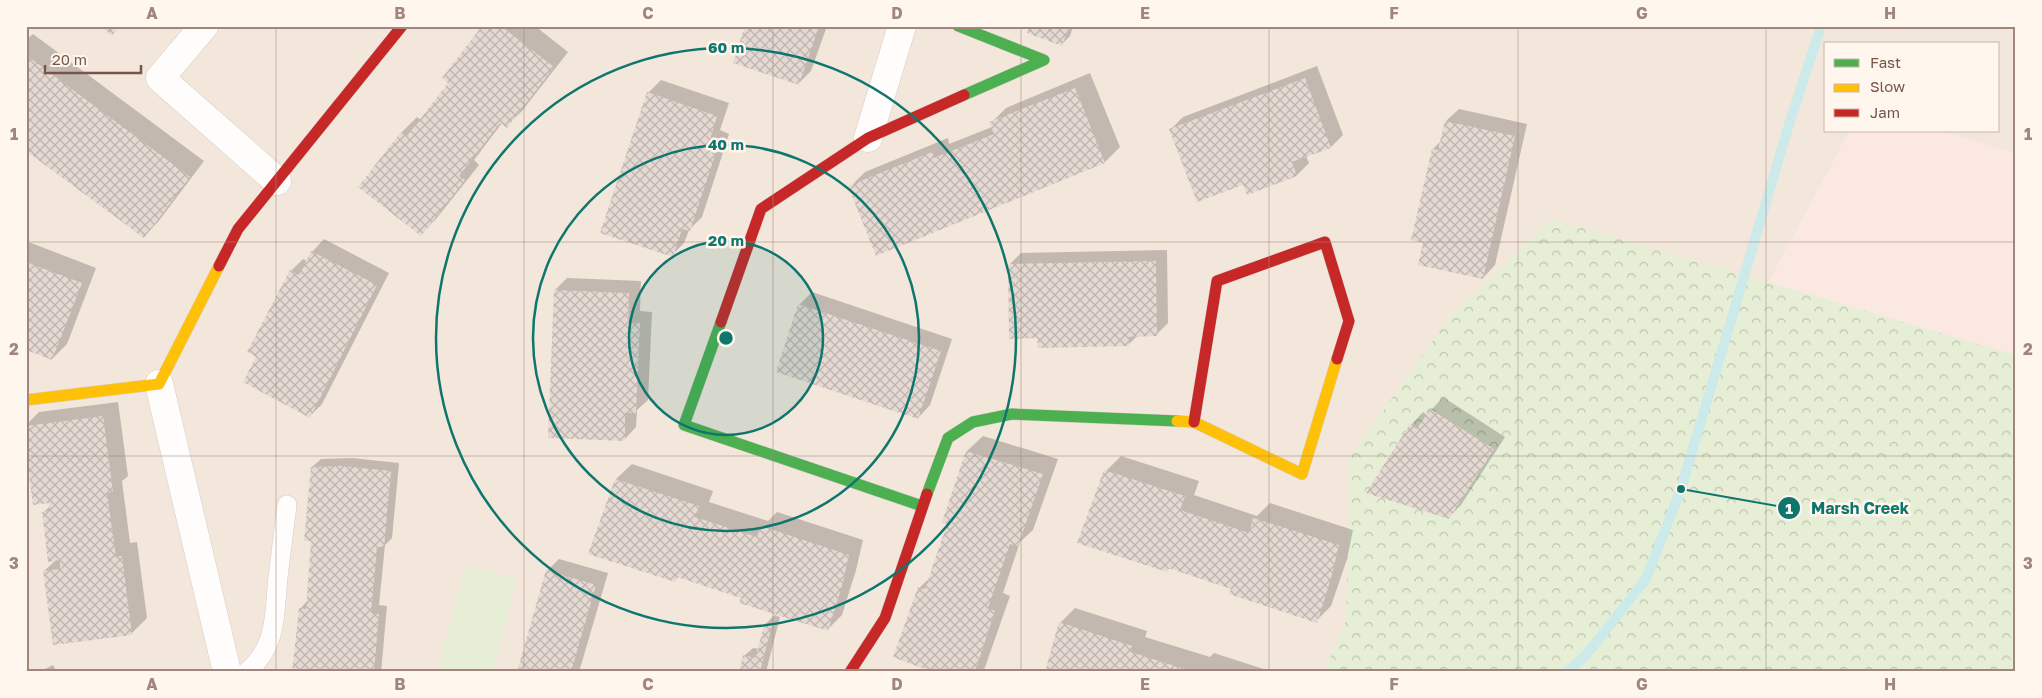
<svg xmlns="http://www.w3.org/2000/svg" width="2042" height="698" font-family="'Golos Text',sans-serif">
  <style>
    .residential { fill: #f3e6db }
    .commercial { fill: #fbe8e2 }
    .forest { fill: url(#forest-crowns) }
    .pitch { fill: #e6efd6 }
    .shadow { fill: #0003 }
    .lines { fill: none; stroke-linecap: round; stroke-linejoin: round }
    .stream { stroke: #cceae9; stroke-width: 10 }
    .building { fill: url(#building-cross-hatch) }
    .lane-casing { stroke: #d6cdc8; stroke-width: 20 }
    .street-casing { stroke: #d6cdc8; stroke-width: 29 }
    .fast-casing { stroke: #d7cdc8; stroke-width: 12 }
    .slow-casing { stroke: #d7cdc8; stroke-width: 12 }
    .jam-casing { stroke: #d7cdc8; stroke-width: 12 }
    .lane { stroke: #fefdfc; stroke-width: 19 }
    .street { stroke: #fefdfc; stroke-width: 28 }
    .fast { stroke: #4caf50; stroke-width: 11 }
    .slow { stroke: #ffc107; stroke-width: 11 }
    .jam { stroke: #c62828; stroke-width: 11 }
    .grid { fill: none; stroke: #a0867c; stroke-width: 1; stroke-opacity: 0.55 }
    .ring { fill: none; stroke: #0f766e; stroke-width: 2.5 }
    .centre { fill: #0f766e; stroke: #fff6ed; stroke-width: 2.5 }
    .ring-label { font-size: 15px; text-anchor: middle; font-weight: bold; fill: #0f766e; stroke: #fff6ed; stroke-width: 5; stroke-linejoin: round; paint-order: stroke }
    .leader { fill: none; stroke: #0f766e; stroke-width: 2 }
    .callout-dot { fill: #0f766e; stroke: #fff6ed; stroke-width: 2 }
    .mark-label { font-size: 15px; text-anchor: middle; font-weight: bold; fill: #fff }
    .callout-label { font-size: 16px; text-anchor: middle; font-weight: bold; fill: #0f766e; stroke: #fff6ed; stroke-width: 5; stroke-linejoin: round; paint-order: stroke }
    .neatline { fill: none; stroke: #a0867c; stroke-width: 2 }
    .grid-label { font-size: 16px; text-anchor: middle; font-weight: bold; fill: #a0867c }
  </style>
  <defs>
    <pattern id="forest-crowns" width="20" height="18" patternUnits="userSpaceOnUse" patternTransform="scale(1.25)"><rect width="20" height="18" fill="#e6efd6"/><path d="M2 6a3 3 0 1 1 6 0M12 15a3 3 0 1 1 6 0" fill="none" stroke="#bfc4b0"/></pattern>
    <pattern id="building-cross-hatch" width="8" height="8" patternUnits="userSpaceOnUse" patternTransform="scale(1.25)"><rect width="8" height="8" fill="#e5dad3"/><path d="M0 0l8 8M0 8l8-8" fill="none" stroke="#beb4ad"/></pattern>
  </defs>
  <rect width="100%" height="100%" fill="#f8f2eb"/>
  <polygon class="residential" points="26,26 2016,26 2016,154 1941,131 1998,131 1998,44 1826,44 1826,131 1850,131 1559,672 26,672"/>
  <polygon class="commercial" points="1850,131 1941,131 2016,154 2016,672 1559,672"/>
  <polygon class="forest" points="1552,219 2016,355 2016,672 1324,672 1346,621 1350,457 1451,315"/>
  <polygon class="pitch" points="466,566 517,580 492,672 437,672"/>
  <g class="shadow">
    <polygon points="484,26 535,26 568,52 522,111 507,126 502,123 474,160 479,165 436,219 421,234 360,187 402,132 417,117 421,120 450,82"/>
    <polygon points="747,26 827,26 811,71 799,83"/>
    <polygon points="1031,26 1073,26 1070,36 1061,45"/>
    <polygon points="33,34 204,161 158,222 143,237 26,149 26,40"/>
    <polygon points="1317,66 1343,135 1331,147 1306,156 1309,163 1297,175 1248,194 1244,183 1171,129 1183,117"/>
    <polygon points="1090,73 1120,147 1105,162 877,254 850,187 865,172 948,138 949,144 992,127 991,123 1006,108"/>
    <polygon points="661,80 729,103 720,130 729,134 702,217 689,230 684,243 672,255 648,93"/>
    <polygon points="1459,109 1527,124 1495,265 1483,278 1424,242 1413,239 1433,149 1441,141 1446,121"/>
    <polygon points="324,239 389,273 322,404 310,416 258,356 291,271 303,259 307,261 312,252"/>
    <polygon points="26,241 96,268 67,344 52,359 26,349"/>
    <polygon points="1167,250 1168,323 1156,335 1138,335 1128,345 1039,337 1009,265 1021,253"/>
    <polygon points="567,278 641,281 640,311 652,312 648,400 637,410 636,427 624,440 555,290"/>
    <polygon points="812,292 952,339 930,405 918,418 799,305"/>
    <polygon points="1443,397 1505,437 1461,505 1449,517 1367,492 1411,425 1423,412 1427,415"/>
    <polygon points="118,402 128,476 122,481 130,543 137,542 147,618 132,633 44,571 56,560 43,513 51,505 26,443 26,425 39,412"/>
    <polygon points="983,436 1058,459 1033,530 1020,542 1003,593 1010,596 984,670 982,672 935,672 919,588 931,577 949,523 943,521 967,451"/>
    <polygon points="1121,456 1199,481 1194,495 1257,516 1270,503 1353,530 1347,559 1331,606 1316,621 1232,588 1170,568 1166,571 1106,471"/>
    <polygon points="352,458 399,463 392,538 385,545 379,605 387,606 381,672 294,672 300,609 307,601 313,540 312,467 321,459"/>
    <polygon points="632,464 713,491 709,502 768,521 777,512 863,540 856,570 842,615 827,630 742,597 679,576 675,581 589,553 616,479"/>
    <polygon points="559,559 608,573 579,672 522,672 547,571"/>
    <polygon points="1075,608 1147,631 1145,637 1210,657 1214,653 1273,672 1046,672 1060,623"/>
    <polygon points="774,615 780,617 766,672 740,672 744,656 753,648 759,649 766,624"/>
    <polygon points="53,665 57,672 39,672"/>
  </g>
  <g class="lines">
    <polyline class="stream" points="1567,672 1586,655 1646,579 1681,489 1788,128 1821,26"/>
  </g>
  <g class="building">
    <polygon points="100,26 120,26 112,36"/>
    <polygon points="482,26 501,26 554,67 507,128 500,123 459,176 465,180 421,236 358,187 401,132 407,136 448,83 442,78"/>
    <polygon points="745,26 819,26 799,85 733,63"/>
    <polygon points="1029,26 1069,26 1062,46 1027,33"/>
    <polygon points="26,55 190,177 144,238 26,151"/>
    <polygon points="1305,78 1331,148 1292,162 1297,176 1247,195 1243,185 1197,202 1169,129"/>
    <polygon points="1075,88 1105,163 876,256 848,186 932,152 934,158 994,134 989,122"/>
    <polygon points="647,92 717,116 709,143 718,146 690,231 682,229 673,257 600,233"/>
    <polygon points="1445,121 1515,136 1483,279 1418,265 1423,243 1411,240 1432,149 1438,150"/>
    <polygon points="311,251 377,285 310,418 243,382 256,357 247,352 290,270 299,275"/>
    <polygon points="1156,261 1157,336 1129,337 1129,346 1038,348 1037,338 1009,339 1008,264"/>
    <polygon points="26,262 82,283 52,360 26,350"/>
    <polygon points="554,290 629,293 628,323 640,323 636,413 625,413 625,441 548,438"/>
    <polygon points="798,304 941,351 918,419 776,372"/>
    <polygon points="1430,409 1494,449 1449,519 1366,493 1410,424 1417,429"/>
    <polygon points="103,416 113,492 107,493 116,557 122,556 132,635 53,645 43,571 60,569 60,560 48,562 42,512 50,511 49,503 33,505 26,452 26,426"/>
    <polygon points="966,451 1043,474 1018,546 1010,544 988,608 995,611 975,672 932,672 893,657 918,587 925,589 947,524 942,522"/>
    <polygon points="343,466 391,471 384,547 377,547 371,613 379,614 374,672 292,672 299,608 306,609 311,541 304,541 311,467"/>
    <polygon points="1104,470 1185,496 1180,510 1249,533 1253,518 1339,545 1332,575 1317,623 1229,594 1231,589 1168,568 1167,572 1077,543"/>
    <polygon points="615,479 699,506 695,517 757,537 761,526 849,555 842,586 828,631 739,603 741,598 677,577 675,582 588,554"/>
    <polygon points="546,570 596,585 571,672 517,672"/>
    <polygon points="1059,622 1132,646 1131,652 1194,672 1045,672"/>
    <polygon points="765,623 772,625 760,672 739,672 743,655 755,658"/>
    <polygon points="1198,668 1209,671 1209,672 1196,672"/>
  </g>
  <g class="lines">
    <g class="lane-casing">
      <path id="lane" d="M247,672C278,645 274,614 278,577C281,553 284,529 287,505"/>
    </g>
    <g class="street-casing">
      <g id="street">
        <polyline points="204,26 160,78 277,181"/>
        <polyline points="868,138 902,26"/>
        <polyline points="159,384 227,672"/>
      </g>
    </g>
    <g class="fast-casing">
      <g id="fast">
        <polyline points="958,26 1044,60 964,95"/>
        <polyline points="721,322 684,425 922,506"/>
        <polyline points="927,494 948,438 973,422 1012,414 1177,421"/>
      </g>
    </g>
    <g class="slow-casing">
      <g id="slow">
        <polyline points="26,400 159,384 219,266"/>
        <polyline points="1177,421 1194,422 1302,474 1337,359"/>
      </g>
    </g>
    <g class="jam-casing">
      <g id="jam">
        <polyline points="219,266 238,229 402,26"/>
        <polyline points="721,322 761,209 868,138 964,95"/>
        <polyline points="1194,422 1217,281 1325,242 1349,321 1337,359"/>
        <polyline points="850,672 885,618 927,494"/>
      </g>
    </g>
    <use href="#lane" class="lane"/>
    <use href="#street" class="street"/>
    <use href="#fast" class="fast"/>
    <use href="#slow" class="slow"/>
    <use href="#jam" class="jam"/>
  </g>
  <path class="grid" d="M276,26V672M524,26V672M773,26V672M1021,26V672M1269,26V672M1518,26V672M1766,26V672M26,242H2016M26,456H2016"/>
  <circle cx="726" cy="338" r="97" fill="#0f766e" fill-opacity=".12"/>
  <g class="ring">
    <circle cx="726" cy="338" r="97"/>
    <circle cx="726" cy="338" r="193"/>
    <circle cx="726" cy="338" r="290"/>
  </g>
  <circle cx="726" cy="338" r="8" class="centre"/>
  <g class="ring-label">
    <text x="726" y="53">60 m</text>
    <text x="726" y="150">40 m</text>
    <text x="726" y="246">20 m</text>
  </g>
  <path class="leader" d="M1681 489L1789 508"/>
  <g class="callout-dot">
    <circle cx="1681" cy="489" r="5"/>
    <circle cx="1789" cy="508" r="12"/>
  </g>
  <g class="mark-label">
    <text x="1789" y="514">1</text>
  </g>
  <g class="callout-label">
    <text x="1860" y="514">Marsh Creek</text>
  </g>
  <rect width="2042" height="698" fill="none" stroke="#fff6ed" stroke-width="55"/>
  <rect x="1824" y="42" width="175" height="90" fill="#fff6ed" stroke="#c9b6ab"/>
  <rect x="1834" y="59" width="25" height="8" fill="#4caf50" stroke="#c9b6ab"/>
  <text x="1870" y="68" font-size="15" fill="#785549">Fast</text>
  <rect x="1834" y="84" width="25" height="8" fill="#ffc107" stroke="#c9b6ab"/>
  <text x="1870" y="92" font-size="15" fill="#785549">Slow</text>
  <rect x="1834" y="109" width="25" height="8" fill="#c62828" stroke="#c9b6ab"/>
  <text x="1870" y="118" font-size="15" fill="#785549">Jam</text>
  <path d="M45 65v8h96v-8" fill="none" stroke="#785549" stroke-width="2.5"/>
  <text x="52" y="65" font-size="15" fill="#785549" stroke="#fff6ed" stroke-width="4" paint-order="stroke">20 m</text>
  <rect x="28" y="28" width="1986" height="642" class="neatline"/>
  <g class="grid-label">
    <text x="152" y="19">A</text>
    <text x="400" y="19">B</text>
    <text x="648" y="19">C</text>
    <text x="897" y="19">D</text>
    <text x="1145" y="19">E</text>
    <text x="1394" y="19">F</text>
    <text x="1642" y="19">G</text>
    <text x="1890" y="19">H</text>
    <text x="14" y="140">1</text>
    <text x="2028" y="140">1</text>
    <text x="14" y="355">2</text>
    <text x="2028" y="355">2</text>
    <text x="14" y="569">3</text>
    <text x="2028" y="569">3</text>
    <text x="152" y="690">A</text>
    <text x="400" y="690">B</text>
    <text x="648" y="690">C</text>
    <text x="897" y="690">D</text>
    <text x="1145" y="690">E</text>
    <text x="1394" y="690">F</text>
    <text x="1642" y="690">G</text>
    <text x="1890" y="690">H</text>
  </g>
</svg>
